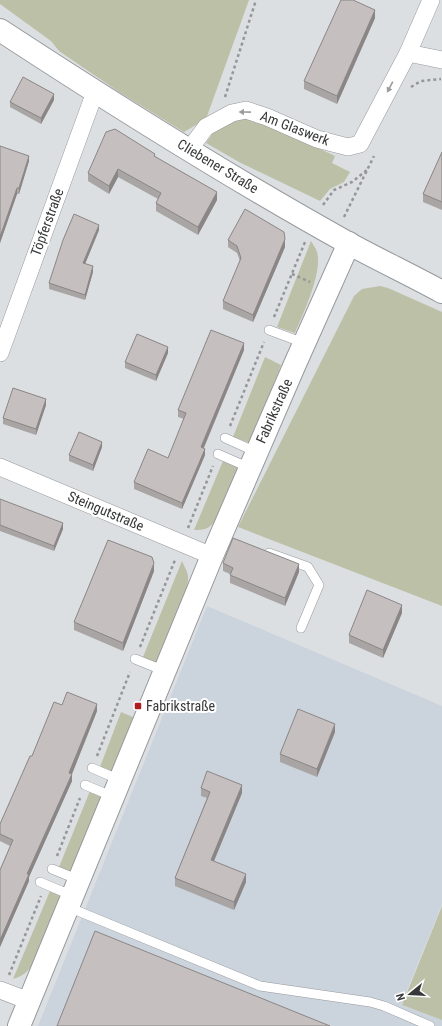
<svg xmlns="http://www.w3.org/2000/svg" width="442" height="1026" font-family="'Roboto Condensed',sans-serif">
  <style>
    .built { fill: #cbd3dc }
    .green { fill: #bcc0a6 }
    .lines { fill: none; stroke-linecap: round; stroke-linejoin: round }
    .lane-casing { stroke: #96999c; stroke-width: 10 }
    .street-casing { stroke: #96999c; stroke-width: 18 }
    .secondary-casing { stroke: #96999c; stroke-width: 24 }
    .path { stroke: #949698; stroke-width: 2.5; stroke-dasharray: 3 3; stroke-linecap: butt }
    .lane { stroke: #fff; stroke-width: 9 }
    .street { stroke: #fff; stroke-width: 17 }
    .secondary { stroke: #fff; stroke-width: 22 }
    .wall { fill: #a9a5a4 }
    .shaded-wall { fill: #8a8686 }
    .building { fill: #c5c0bf; stroke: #8a8686 }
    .oneway { fill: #9b9c9c }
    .poi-dot { fill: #af1e1e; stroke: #fff; stroke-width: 1.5 }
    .labels { text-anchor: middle; stroke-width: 4; stroke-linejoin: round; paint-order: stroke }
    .street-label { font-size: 14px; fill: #373839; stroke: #fff }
    .poi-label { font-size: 14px; fill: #373839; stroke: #fff; text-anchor: start }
  </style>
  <rect width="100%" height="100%" fill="#dcdfe2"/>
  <polygon class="built" points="207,606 442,706 442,904 401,1005 442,1020 442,1026 38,1026"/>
  <g class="green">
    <polygon points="0,0 249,0 206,119 184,132 119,92 59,51 51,41 0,4"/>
    <polygon points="246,118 265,123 335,156 332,163 350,172 344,182 330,189 320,201 239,162 206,143 213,133 234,120"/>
    <path d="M311,241C313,245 316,248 317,252C323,272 303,314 295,333L277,327Z"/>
    <polygon points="380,286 388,288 442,312 442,606 238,527 354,296 362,289"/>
    <polygon points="265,357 281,365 250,443 233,437"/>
    <path d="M223,461L239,468C233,482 221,519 209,527C205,530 199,530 194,530Z"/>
    <path d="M182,561C184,566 187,570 188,576C190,594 165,644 157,664L143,657Z"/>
    <polygon points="121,712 135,718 113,772 100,767"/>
    <polygon points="90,791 102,797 72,872 59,867"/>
    <path d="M50,891L62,896L33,963C28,972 23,976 13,979Z"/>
    <polygon points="442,906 442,1020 402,1005"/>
  </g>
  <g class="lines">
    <g class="lane-casing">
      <g id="lane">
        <polyline points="269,330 304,343"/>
        <polyline points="225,438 256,452"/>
        <polyline points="218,454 250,468"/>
        <polyline points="269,553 308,567 319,585 301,628"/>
        <polyline points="135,659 165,671"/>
        <polyline points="92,768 120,780"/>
        <polyline points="85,785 114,797"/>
        <polyline points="52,869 79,880"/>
        <polyline points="40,882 73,896"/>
        <polyline points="68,907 260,986 370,1002 384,1006 430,1026"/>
      </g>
    </g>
    <g class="street-casing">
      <g id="street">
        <polyline points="431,0 408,53 442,60"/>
        <polyline points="189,150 206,127 232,113 246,110 267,117 317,139 348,147 360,144 408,53"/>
        <polyline points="0,353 95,92"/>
        <polyline points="0,467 212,556"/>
        <polyline points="0,990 29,1001"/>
      </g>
    </g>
    <g class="secondary-casing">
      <g id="secondary">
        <path d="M0,30C113,104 229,177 348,243C379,260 411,275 442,292"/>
        <polyline points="19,1026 212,556 295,364 349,243"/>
      </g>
    </g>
    <g class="path">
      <polyline points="411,87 421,81 441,79"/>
      <polyline points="225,97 256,0"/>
      <polyline points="323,205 334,190 352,182 367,170"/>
      <polyline points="344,217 374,156"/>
      <polyline points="292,274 310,282"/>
      <polyline points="274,317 305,242"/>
      <polyline points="230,426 264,342"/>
      <polyline points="188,528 213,466"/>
      <polyline points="140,647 175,560"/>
      <polyline points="97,756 130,672"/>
      <polyline points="57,856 80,798"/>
      <polyline points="9,975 41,896"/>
    </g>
    <use href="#lane" class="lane"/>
    <use href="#street" class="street"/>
    <use href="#secondary" class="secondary"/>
  </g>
  <g class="wall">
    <polygon points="375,18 337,104 304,89 304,81"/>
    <polygon points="54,100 41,124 10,107 10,102"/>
    <polygon points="0,146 29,161 19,194 17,194 0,243"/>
    <polygon points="442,152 442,210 423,202 423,194"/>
    <polygon points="155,156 217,200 198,235 156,211 156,203 158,199 118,177 109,194 88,181 88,173"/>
    <polygon points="99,230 85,264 93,272 85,300 49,289 49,283"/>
    <polygon points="228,240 285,247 253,322 223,309 223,301 240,261 237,253 228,247"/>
    <polygon points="244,350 204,448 205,455 182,509 134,489 134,482 168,458 184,419 178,417 178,410"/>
    <polygon points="168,353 156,381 125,368 125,362"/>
    <polygon points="46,405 36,435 3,424 3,418"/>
    <polygon points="102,447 93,471 69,461 69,455"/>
    <polygon points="0,499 63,529 54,551 0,531"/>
    <polygon points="223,563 299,572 285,606 230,583 230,574 223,571"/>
    <polygon points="154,571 123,651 74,630 74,622"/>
    <polygon points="402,613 383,658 349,643 349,635"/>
    <polygon points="62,705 97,711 72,774 72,781 29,877 29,881 0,947 0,870 10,846 0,841 0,824 32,756"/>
    <polygon points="335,732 317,777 280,762 280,754"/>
    <polygon points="201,788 242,793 214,861 246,882 234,910 175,886 175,878 207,798 201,796"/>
  </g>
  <g class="shaded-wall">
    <polygon points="375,10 375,18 337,104 337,96"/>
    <polygon points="54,94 54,100 41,124 41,118"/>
    <polygon points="29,156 29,161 19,194 19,188"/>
    <polygon points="118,169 118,177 109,194 109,186"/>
    <polygon points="17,188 17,194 0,243 0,237"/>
    <polygon points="217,192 217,200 198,235 198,227"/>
    <polygon points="99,225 99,230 83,269 83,263"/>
    <polygon points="285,239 285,247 253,322 253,315"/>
    <polygon points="93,266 93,272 85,300 85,295"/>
    <polygon points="244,343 244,350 201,454 201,447"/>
    <polygon points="168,347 168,353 156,381 156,375"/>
    <polygon points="46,399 46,405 36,435 36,429"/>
    <polygon points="102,442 102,447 93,471 93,465"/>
    <polygon points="205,449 205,455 182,509 182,503"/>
    <polygon points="63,523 63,529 54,551 54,546"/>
    <polygon points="154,563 154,571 123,651 123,643"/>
    <polygon points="299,564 299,572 285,606 285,598"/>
    <polygon points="402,605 402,613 383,658 383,650"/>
    <polygon points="97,704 97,711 70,779 72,774 72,781 29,877 29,881 0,947 0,940"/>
    <polygon points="335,724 335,732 317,777 317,769"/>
    <polygon points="242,785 242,793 211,868 211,860"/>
    <polygon points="246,874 246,882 234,910 234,902"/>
  </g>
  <g class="building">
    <polygon points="341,0 353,0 375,10 337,96 304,81"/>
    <polygon points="23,77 54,94 41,118 10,102"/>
    <polygon points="115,129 155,154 154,156 217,192 198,227 156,203 161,193 118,169 109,186 88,173 106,132"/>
    <polygon points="0,146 29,156 19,188 17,188 0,237"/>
    <polygon points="442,152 442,202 423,194"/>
    <polygon points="245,209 284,232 285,239 253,315 223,301 241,258 237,246 228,240"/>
    <polygon points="74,214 99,225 83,263 93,266 85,295 49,283 63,240"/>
    <polygon points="211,330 244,343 201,447 205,449 182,503 134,482 148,449 168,458 186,413 178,410"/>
    <polygon points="137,334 168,347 156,375 125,362"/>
    <polygon points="13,388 46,399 36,429 3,418"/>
    <polygon points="79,432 102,442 93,465 69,455"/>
    <polygon points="0,499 63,523 54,546 0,525"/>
    <polygon points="233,538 299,564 285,598 230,575 233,568 223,563"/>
    <polygon points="108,540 152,557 154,563 123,643 74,622"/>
    <polygon points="367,590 402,605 383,650 349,635"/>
    <polygon points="67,692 97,704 69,773 72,774 27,874 29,874 0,940 0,870 13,840 0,834 0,824 30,756 32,756 54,702 62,705"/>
    <polygon points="298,709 335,724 317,769 280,754"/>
    <polygon points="207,771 242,785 211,860 246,874 234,902 175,878 210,792 201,788"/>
    <polygon points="95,931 330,1026 57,1026"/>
  </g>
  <defs><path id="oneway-solid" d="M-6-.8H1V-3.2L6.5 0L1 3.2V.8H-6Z"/></defs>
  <g class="oneway">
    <use href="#oneway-solid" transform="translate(390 87) rotate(118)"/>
    <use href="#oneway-solid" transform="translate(245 112) rotate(-179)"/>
  </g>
  <rect class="poi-dot" x="134" y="702" width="8" height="8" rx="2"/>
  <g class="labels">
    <g class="street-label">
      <text transform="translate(295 128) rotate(21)" y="5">Am Glaswerk</text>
      <text transform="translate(218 166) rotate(31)" y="5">Cliebener Straße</text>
      <text transform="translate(47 222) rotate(-70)" y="5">Töpferstraße</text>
      <text transform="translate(274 411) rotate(-66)" y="5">Fabrikstraße</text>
      <text transform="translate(106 511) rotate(23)" y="5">Steingutstraße</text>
    </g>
    <g class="poi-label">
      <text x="146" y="711">Fabrikstraße</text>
    </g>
  </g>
  <g transform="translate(410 994) rotate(252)" stroke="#ffffff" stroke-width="3" paint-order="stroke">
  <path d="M0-3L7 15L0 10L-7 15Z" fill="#373839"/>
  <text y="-6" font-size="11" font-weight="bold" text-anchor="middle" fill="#373839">N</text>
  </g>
</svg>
